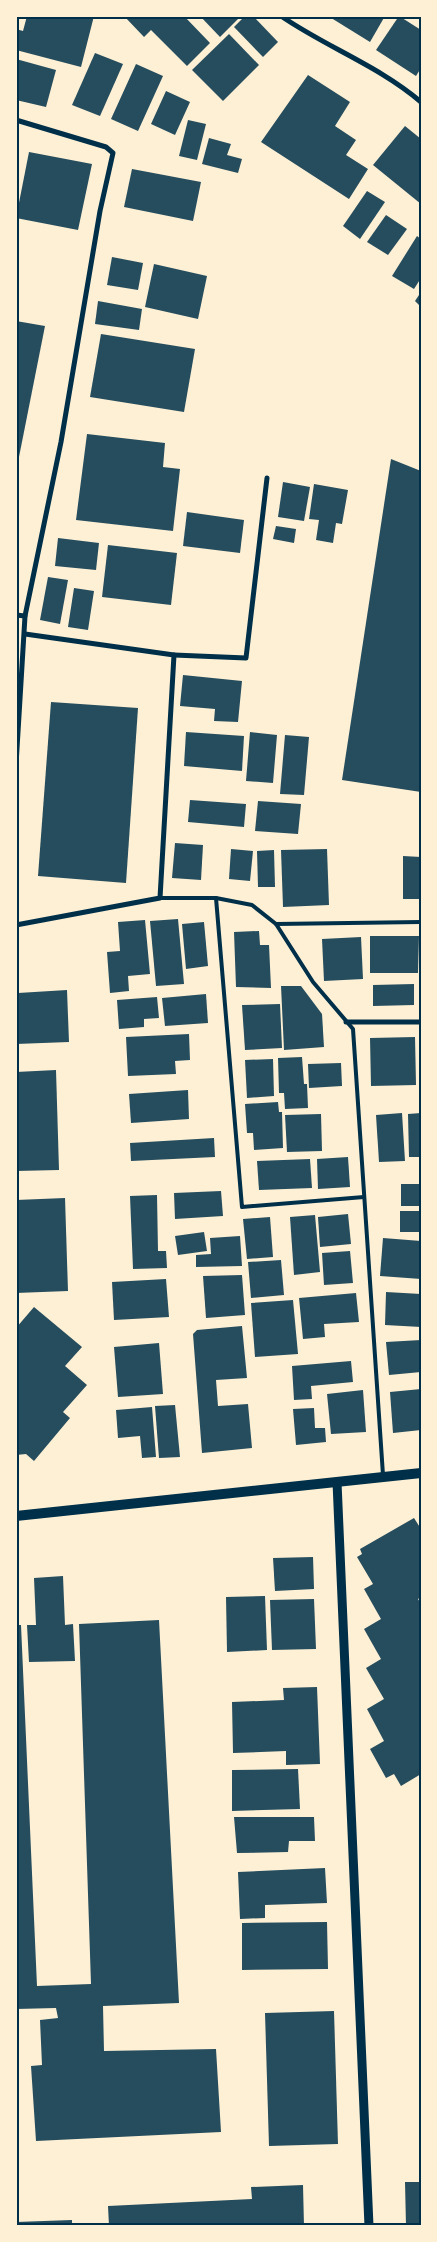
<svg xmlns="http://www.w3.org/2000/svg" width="437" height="2242" font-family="Arial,sans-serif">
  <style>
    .building { fill: #264d5e }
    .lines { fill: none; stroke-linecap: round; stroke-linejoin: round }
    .service { stroke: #003049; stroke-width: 4 }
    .minor { stroke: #003049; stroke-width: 5 }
    .tertiary { stroke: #003049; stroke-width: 9 }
    .secondary { stroke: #003049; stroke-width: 10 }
    .neatline { fill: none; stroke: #003049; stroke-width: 2 }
  </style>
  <rect width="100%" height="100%" fill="#fdf0d5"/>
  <g class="building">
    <polygon points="27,16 94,16 81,67 16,50 16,29 23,31"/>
    <polygon points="124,16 184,16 210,43 187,66 151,30 144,37"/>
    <polygon points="200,16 241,16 220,37"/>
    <polygon points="245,16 253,16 278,42 263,57 234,27"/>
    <polygon points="328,16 385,16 370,42"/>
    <polygon points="399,16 421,30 421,68 416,76 376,50"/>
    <polygon points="229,34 259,65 223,101 192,70"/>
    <polygon points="95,53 123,64 100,116 72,105"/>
    <polygon points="16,59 56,70 46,107 16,100"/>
    <polygon points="136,64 163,76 138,131 111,119"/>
    <polygon points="308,75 350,102 335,126 356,140 346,155 368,169 349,199 261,142"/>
    <polygon points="166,91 190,102 175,135 151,124"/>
    <polygon points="188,120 206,124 197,160 179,156"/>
    <polygon points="405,126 421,139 421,204 373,165"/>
    <polygon points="209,138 231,144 227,155 242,159 238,173 202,164"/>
    <polygon points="29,152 92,164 78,230 16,218"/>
    <polygon points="132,169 201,182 193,221 124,207"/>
    <polygon points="367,191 385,202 360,239 343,226"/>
    <polygon points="386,215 407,229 388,255 367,242"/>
    <polygon points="417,236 421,239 421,278 414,289 392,276"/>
    <polygon points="112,257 143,263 138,290 107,285"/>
    <polygon points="154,264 207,276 198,319 145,307"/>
    <polygon points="421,292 421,307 415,301"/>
    <polygon points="98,301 142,309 139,330 95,324"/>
    <polygon points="16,321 45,326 17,467 16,467"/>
    <polygon points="101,334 195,349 184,412 90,397"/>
    <polygon points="87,434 165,443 163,467 180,469 173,531 76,520"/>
    <polygon points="391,459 421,471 421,792 342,780"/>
    <polygon points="283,482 310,487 304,521 278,517"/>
    <polygon points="314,484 348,490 342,524 336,523 333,543 316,540 319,520 309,519"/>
    <polygon points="187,512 244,520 240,553 183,546"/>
    <polygon points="276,526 296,529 294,543 273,539"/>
    <polygon points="58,538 99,543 96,570 55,566"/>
    <polygon points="108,545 177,553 171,605 102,597"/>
    <polygon points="48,577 68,580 60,624 40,620"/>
    <polygon points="74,588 94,591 88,630 68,627"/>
    <polygon points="183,675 242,681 238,722 214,721 215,709 180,706"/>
    <polygon points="51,702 138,708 126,883 38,876"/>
    <polygon points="186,732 244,736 242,771 184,766"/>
    <polygon points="250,732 277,735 273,783 246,781"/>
    <polygon points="285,735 309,737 304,795 280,794"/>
    <polygon points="190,800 246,804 244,827 188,822"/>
    <polygon points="258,801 301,804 298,834 255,831"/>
    <polygon points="175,843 203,845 201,880 172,878"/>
    <polygon points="231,849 253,851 250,881 229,879"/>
    <polygon points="327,849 329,905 283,907 281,850"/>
    <polygon points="274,850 275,887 258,887 257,851"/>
    <polygon points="403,856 421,857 421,899 403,899"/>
    <polygon points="178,919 184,984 156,986 150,921"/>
    <polygon points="145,920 150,974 128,976 129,991 110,993 107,952 120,951 118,922"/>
    <polygon points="204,922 208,966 186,969 182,924"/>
    <polygon points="259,931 260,945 269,945 271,988 236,987 234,932"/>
    <polygon points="370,936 419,936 418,973 370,973"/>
    <polygon points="361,937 363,979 324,981 322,939"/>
    <polygon points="414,984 414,1005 373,1006 373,985"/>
    <polygon points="16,985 18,993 67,990 69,1042 16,1044"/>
    <polygon points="281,986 301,986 322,1014 324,1047 284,1050"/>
    <polygon points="206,994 208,1023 165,1026 162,998"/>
    <polygon points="157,997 159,1018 144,1019 144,1027 119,1029 117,1000"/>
    <polygon points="280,1004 282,1048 245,1050 242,1005"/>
    <polygon points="189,1034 190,1060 175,1061 176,1074 128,1076 126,1037"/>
    <polygon points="415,1037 416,1085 371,1086 370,1038"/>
    <polygon points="302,1057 304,1084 307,1084 308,1108 285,1109 284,1093 279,1093 278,1058"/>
    <polygon points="273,1059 274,1096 247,1098 245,1060"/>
    <polygon points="341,1063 342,1086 309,1088 308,1064"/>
    <polygon points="56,1070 59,1170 16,1171 16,1072"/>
    <polygon points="188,1090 189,1119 131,1123 129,1094"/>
    <polygon points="278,1102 279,1112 282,1112 283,1148 254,1150 253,1133 247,1133 245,1104"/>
    <polygon points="402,1113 405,1161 379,1162 376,1115"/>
    <polygon points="421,1113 421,1157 409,1157 408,1114"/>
    <polygon points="321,1114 322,1151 287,1152 285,1115"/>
    <polygon points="214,1138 215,1157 131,1161 130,1143"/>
    <polygon points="348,1157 350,1187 318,1189 317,1159"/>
    <polygon points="310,1159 312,1188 259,1190 257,1161"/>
    <rect x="401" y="1184" width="20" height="22"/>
    <polygon points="221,1191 223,1216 175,1219 174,1193"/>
    <polygon points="157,1195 158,1251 166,1251 167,1268 133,1269 130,1196"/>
    <polygon points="65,1198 68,1291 16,1293 16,1200"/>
    <rect x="400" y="1211" width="21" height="21"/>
    <polygon points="348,1214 351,1244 320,1247 318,1217"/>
    <polygon points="315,1215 320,1272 294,1275 290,1217"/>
    <polygon points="270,1217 273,1257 247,1259 243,1219"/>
    <polygon points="204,1232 207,1251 178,1255 175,1236"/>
    <polygon points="240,1236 242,1266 196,1267 196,1255 211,1254 210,1238"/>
    <polygon points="383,1238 421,1241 421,1279 380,1276"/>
    <polygon points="350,1251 353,1283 324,1285 322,1253"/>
    <polygon points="281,1260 284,1295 251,1298 248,1262"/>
    <polygon points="242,1275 245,1315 206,1318 203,1276"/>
    <polygon points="166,1279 169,1317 114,1320 112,1282"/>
    <polygon points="386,1292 421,1294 421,1327 385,1325"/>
    <polygon points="356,1293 359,1322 324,1324 325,1337 303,1339 299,1298"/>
    <polygon points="293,1300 298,1354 255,1357 251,1303"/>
    <polygon points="34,1307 82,1347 65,1366 87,1385 63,1412 70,1418 34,1461 26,1454 16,1455 16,1336 19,1333 16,1328"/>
    <polygon points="242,1326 247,1378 216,1380 218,1406 248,1404 252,1448 202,1453 193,1334 197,1330"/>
    <polygon points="421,1340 421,1372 389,1375 386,1342"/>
    <polygon points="159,1343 163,1394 118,1397 114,1347"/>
    <polygon points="351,1361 353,1382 311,1386 312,1399 294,1400 292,1366"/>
    <polygon points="421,1389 421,1430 393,1433 390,1392"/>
    <polygon points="363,1390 366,1432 331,1434 327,1394"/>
    <polygon points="175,1405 180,1457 159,1458 155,1406"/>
    <polygon points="152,1407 156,1457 142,1458 140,1436 118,1438 116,1410"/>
    <polygon points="314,1408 315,1428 325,1428 326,1442 296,1445 293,1409"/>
    <polygon points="414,1518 421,1529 421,1597 418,1599 421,1604 421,1774 401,1786 394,1774 386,1778 370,1749 384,1741 367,1709 384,1699 366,1668 381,1659 364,1629 381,1619 364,1589 373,1584 357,1557 362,1554 360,1549"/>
    <polygon points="313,1557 314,1589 275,1591 273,1558"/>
    <polygon points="63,1576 65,1625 73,1624 75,1661 29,1662 27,1625 36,1625 34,1578"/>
    <polygon points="265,1596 267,1650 227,1652 226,1597"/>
    <polygon points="314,1599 316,1649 272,1650 270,1600"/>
    <polygon points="159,1620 179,2003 103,2006 104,2051 216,2049 221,2132 36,2141 31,2066 42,2065 40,2020 58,2018 56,2008 16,2009 16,1625 21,1625 37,1986 91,1984 79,1624"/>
    <polygon points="317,1687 320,1764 286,1765 286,1751 233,1753 232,1702 284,1700 283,1688"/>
    <polygon points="298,1769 300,1809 232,1811 232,1770"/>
    <polygon points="234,1817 314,1817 315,1841 289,1841 288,1852 237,1853"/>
    <polygon points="325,1868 327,1903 265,1905 265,1918 240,1919 238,1872"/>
    <polygon points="327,1922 328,1969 242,1970 242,1923"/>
    <polygon points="334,2011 338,2144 269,2146 265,2013"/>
    <polygon points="405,2182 421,2182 421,2226 406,2226"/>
    <polygon points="303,2185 304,2226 109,2226 108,2206 252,2199 251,2187"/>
    <polygon points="72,2220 72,2226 16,2226 16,2222"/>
  </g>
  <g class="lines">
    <g class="service">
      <polyline points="160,898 216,898 252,905 276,924 313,982 353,1029 383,1475"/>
      <polyline points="216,898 242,1207 364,1197"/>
      <polyline points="276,924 421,922"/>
    </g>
    <g class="minor">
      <path d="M281,16C326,47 379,66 421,102"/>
      <polyline points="16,120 106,147 113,153 100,211 61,442 25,616 16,765"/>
      <polyline points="16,615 25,616"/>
      <polyline points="174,655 246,658 267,478"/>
      <polyline points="16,925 160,898 174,655 25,634"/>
      <polyline points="346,1022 421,1022"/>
    </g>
    <polyline class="tertiary" points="337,1482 369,2226"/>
    <polyline class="secondary" points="16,1516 421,1473"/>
  </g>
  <rect width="437" height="2242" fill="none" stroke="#fdf0d5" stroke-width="35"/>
  <rect x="18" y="18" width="402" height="2206" class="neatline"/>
</svg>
